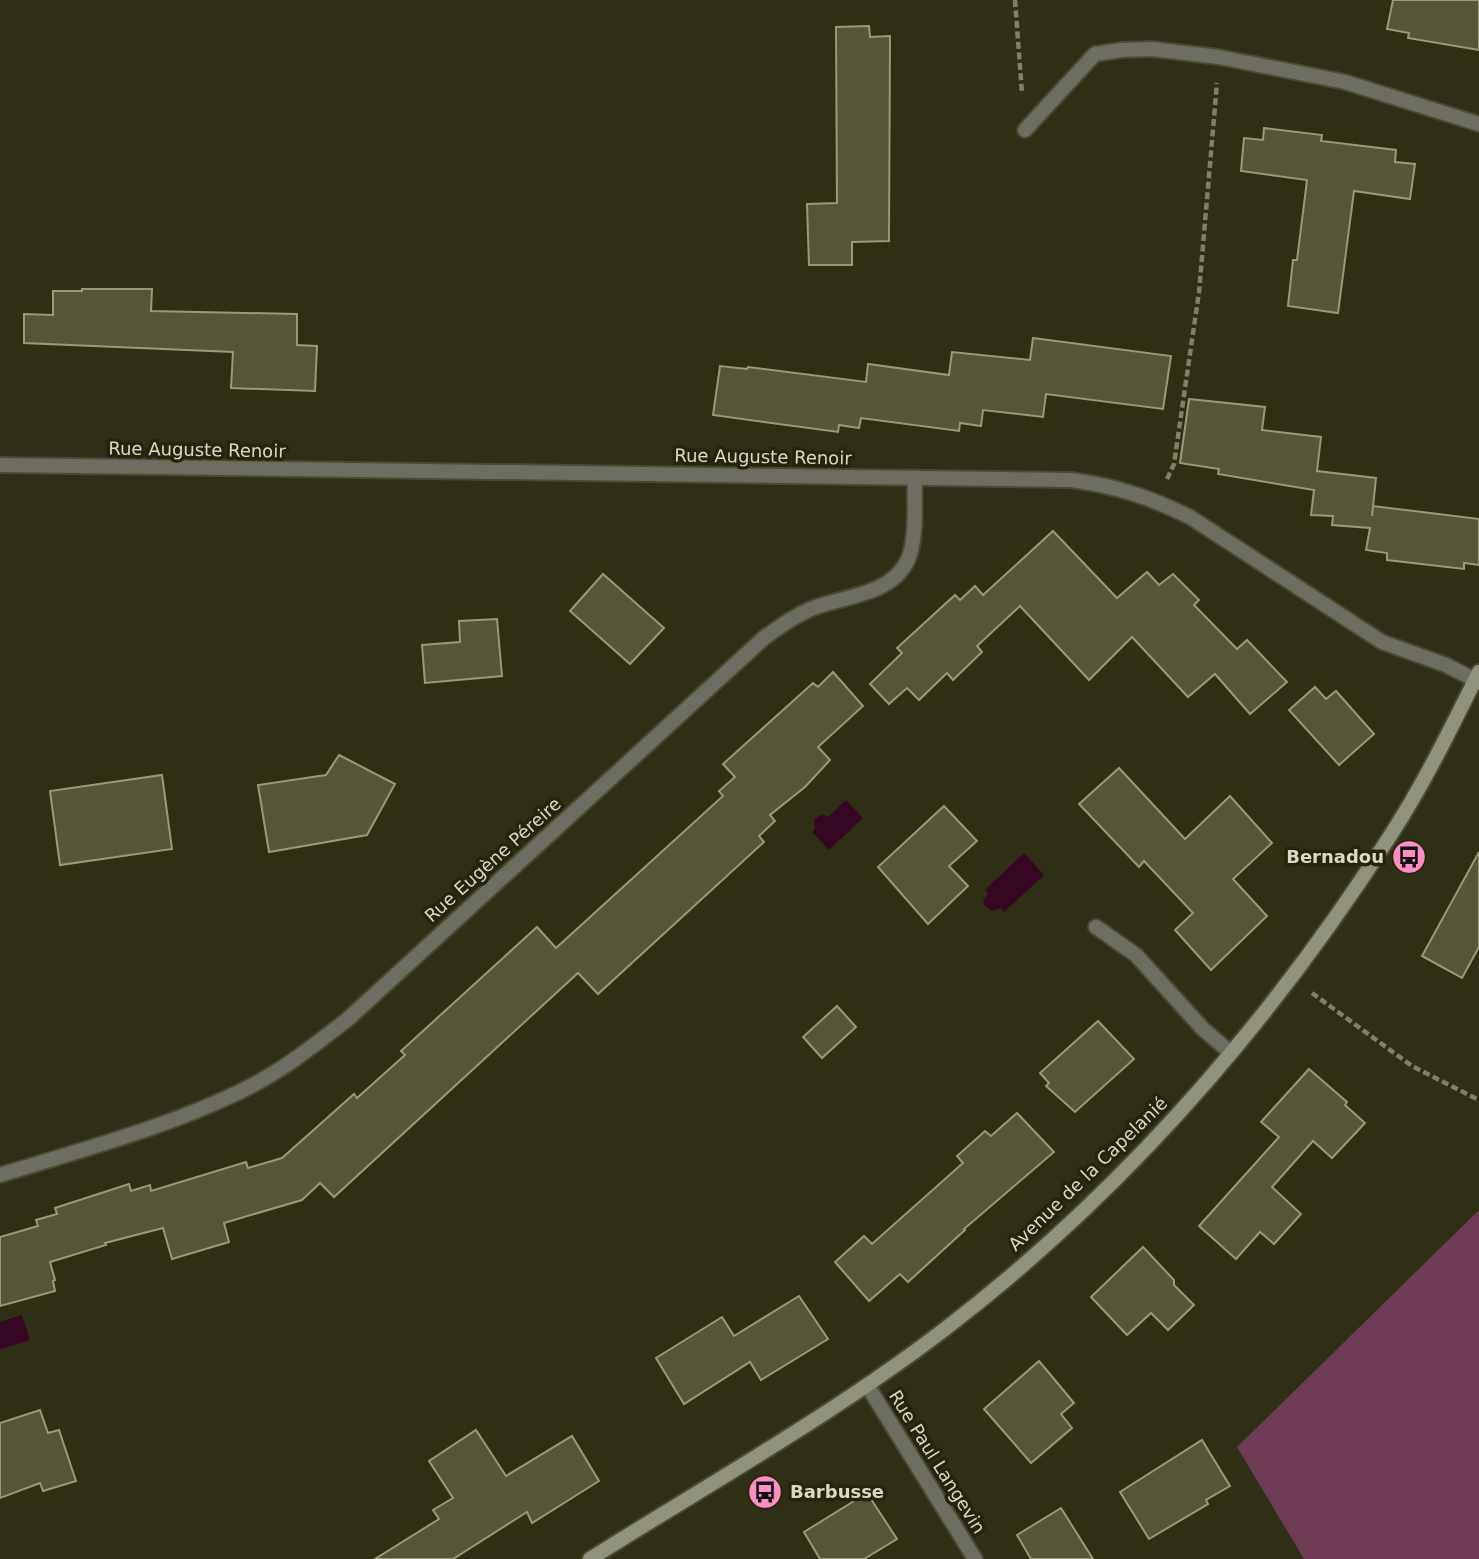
<svg xmlns="http://www.w3.org/2000/svg" width="1479" height="1559" font-family="'DejaVu Sans',sans-serif">
  <style>
    .green { fill: #6e3c55 }
    .water { fill: #370623 }
    .building { fill: #545539; stroke: #999a7c; stroke-width: 2 }
    .lines { fill: none; stroke-linecap: round; stroke-linejoin: round }
    .street-casing { stroke: #494a32; stroke-width: 18 }
    .secondary-casing { stroke: #494a32; stroke-width: 18 }
    .path { stroke: #80816b; stroke-width: 4.5; stroke-dasharray: 7 3.5; stroke-linecap: butt }
    .street { stroke: #6d6d61; stroke-width: 14 }
    .secondary { stroke: #91927e; stroke-width: 14 }
    .labels { text-anchor: middle; stroke-width: 7; stroke-linejoin: round; paint-order: stroke }
    .street-label { font-size: 18px; fill: #d8d9c9; stroke: #25250b }
    .poi-label { font-size: 18px; font-weight: bold; fill: #d8d9c9; stroke: #25250b; text-anchor: end }
  </style>
  <rect width="100%" height="100%" fill="#2e2f15"/>
  <polygon class="green" points="1479,1210 1479,1559 1304,1559 1237,1447"/>
  <g class="water">
    <polygon points="846,800 863,818 829,850 812,832 815,829 814,820 823,814 828,817"/>
    <polygon points="1024,853 1044,875 1004,912 1001,908 992,911 985,906 983,901 988,893 985,890"/>
    <polygon points="22,1315 30,1340 0,1349 0,1322"/>
  </g>
  <g class="building">
    <polygon points="1393,0 1479,0 1479,50 1408,38 1409,33 1387,29"/>
    <polygon points="869,26 870,37 890,36 889,241 852,242 852,265 809,265 807,204 837,203 836,27"/>
    <polygon points="1264,128 1322,135 1321,141 1396,150 1395,162 1415,164 1410,199 1354,191 1338,313 1288,306 1293,260 1297,260 1307,180 1241,171 1244,138 1263,140"/>
    <polygon points="82,289 152,289 151,311 297,314 297,345 317,346 315,391 231,388 233,352 24,343 24,314 53,315 53,291 82,291"/>
    <polygon points="1033,338 1171,356 1163,409 1046,394 1043,417 983,410 981,426 960,423 959,431 861,418 859,428 839,425 838,432 713,415 720,366 747,369 748,367 866,382 868,364 949,375 952,352 1030,360"/>
    <polygon points="1189,399 1265,407 1262,430 1321,437 1317,471 1376,478 1372,516 1373,506 1479,519 1479,565 1464,563 1464,569 1387,560 1387,553 1366,550 1370,528 1332,525 1333,516 1311,515 1314,490 1218,474 1219,469 1180,463"/>
    <polygon points="1053,531 1117,598 1147,572 1159,585 1173,574 1199,600 1194,605 1237,649 1247,640 1287,682 1250,714 1215,674 1188,697 1132,637 1089,680 1020,606 977,646 982,652 953,680 947,673 919,700 907,688 889,704 870,684 902,653 897,648 955,595 960,600 975,586 983,595"/>
    <polygon points="603,574 664,628 630,664 570,611"/>
    <polygon points="497,619 502,676 425,683 422,645 460,642 459,621"/>
    <polygon points="833,672 863,706 818,747 830,760 805,787 770,815 775,821 759,836 764,842 598,994 578,973 334,1197 320,1183 302,1200 224,1223 229,1242 172,1259 163,1228 105,1243 106,1245 50,1262 55,1280 53,1281 55,1291 0,1306 0,1237 38,1226 36,1220 57,1214 55,1208 129,1184 131,1191 150,1185 151,1191 246,1162 248,1168 282,1158 354,1094 357,1098 405,1055 401,1051 537,927 556,948 723,796 719,791 735,777 723,764 813,683 818,687"/>
    <polygon points="1315,687 1326,699 1336,691 1374,734 1339,765 1289,710"/>
    <polygon points="339,755 395,784 367,835 269,852 258,785 326,775"/>
    <polygon points="1119,768 1185,839 1230,796 1272,843 1233,879 1267,916 1211,970 1175,930 1193,913 1144,861 1139,867 1079,804"/>
    <polygon points="162,775 172,849 60,865 50,791"/>
    <polygon points="944,806 977,841 949,866 968,886 928,924 878,867"/>
    <polygon points="1479,852 1479,947 1462,978 1422,956"/>
    <polygon points="837,1006 856,1027 822,1058 803,1037"/>
    <polygon points="1098,1021 1134,1059 1075,1112 1046,1086 1049,1083 1040,1073"/>
    <polygon points="1309,1069 1347,1102 1345,1105 1365,1123 1332,1158 1313,1141 1272,1187 1301,1214 1274,1244 1260,1232 1236,1259 1199,1226 1279,1137 1261,1122"/>
    <polygon points="1017,1113 1054,1152 964,1229 965,1230 908,1282 900,1274 869,1301 835,1262 864,1236 872,1244 963,1163 957,1156 985,1131 991,1136"/>
    <polygon points="1143,1247 1174,1280 1174,1285 1194,1305 1168,1330 1151,1313 1127,1335 1091,1297"/>
    <polygon points="799,1296 828,1339 761,1380 750,1362 684,1404 656,1358 722,1317 734,1336"/>
    <polygon points="1039,1361 1074,1403 1061,1414 1072,1428 1031,1463 984,1409"/>
    <polygon points="40,1410 48,1433 59,1430 76,1481 43,1491 40,1483 0,1498 0,1423"/>
    <polygon points="476,1430 506,1476 572,1436 599,1481 532,1523 527,1512 453,1559 375,1559 439,1519 433,1510 453,1498 429,1461"/>
    <polygon points="1202,1440 1230,1486 1206,1500 1208,1504 1149,1539 1120,1492"/>
    <polygon points="867,1493 897,1539 864,1559 820,1559 804,1532"/>
    <polygon points="1061,1508 1093,1559 1031,1559 1017,1535"/>
  </g>
  <g class="lines">
    <g class="street-casing">
      <g id="street">
        <polyline points="1025,130 1095,54 1122,50 1152,49 1219,57 1345,82 1479,124"/>
        <path d="M0,465L1071,480C1116,486 1149,497 1190,517L1382,642L1446,665L1475,680"/>
        <polyline points="1096,927 1136,955 1203,1029 1231,1053"/>
        <path d="M0,1175C84,1149 173,1126 251,1086C286,1068 317,1043 348,1019L765,637C781,626 797,614 816,607C849,595 897,594 910,554C917,531 914,503 915,479"/>
        <polyline points="867,1385 975,1559"/>
      </g>
    </g>
    <g class="secondary-casing">
      <path id="secondary" d="M590,1559C709,1484 834,1414 945,1329C1122,1193 1270,1023 1390,836C1424,784 1451,728 1479,672"/>
    </g>
    <g class="path">
      <polyline points="1015,0 1022,93"/>
      <polyline points="1167,479 1174,464 1199,292 1217,83"/>
      <polyline points="1312,993 1412,1066 1479,1100"/>
    </g>
    <use href="#street" class="street"/>
    <use href="#secondary" class="secondary"/>
  </g>
  <defs>
    <g id="bus-disc" transform="scale(1.75)"><circle r="9.5" fill="#fb8fc5" stroke="#25250b"/><path d="M-5-6H5V4H4V6H2V4H-2V6H-4V4H-5ZM-3.5-4V0h7V-4ZM-3.5 1.2v1.5H-2V1.2ZM2 1.2v1.5H3.5V1.2Z" fill="#111"/></g>
  </defs>
  <g fill-rule="evenodd">
    <use href="#bus-disc" x="1409" y="857"/>
    <use href="#bus-disc" x="765" y="1492"/>
  </g>
  <g class="labels">
    <g class="street-label">
      <text transform="translate(197 450) rotate(1)" y="6">Rue Auguste Renoir</text>
      <text transform="translate(763 457) rotate(1)" y="6">Rue Auguste Renoir</text>
      <text transform="translate(493 860) rotate(-42)" y="6">Rue Eugène Péreire</text>
      <text transform="translate(1088 1174) rotate(-44)" y="6">Avenue de la Capelanié</text>
      <text transform="translate(937 1462) rotate(58)" y="6">Rue Paul Langevin</text>
    </g>
    <g class="poi-label">
      <text x="1384" y="863">Bernadou</text>
      <text x="790" y="1498" text-anchor="start">Barbusse</text>
    </g>
  </g>
</svg>
